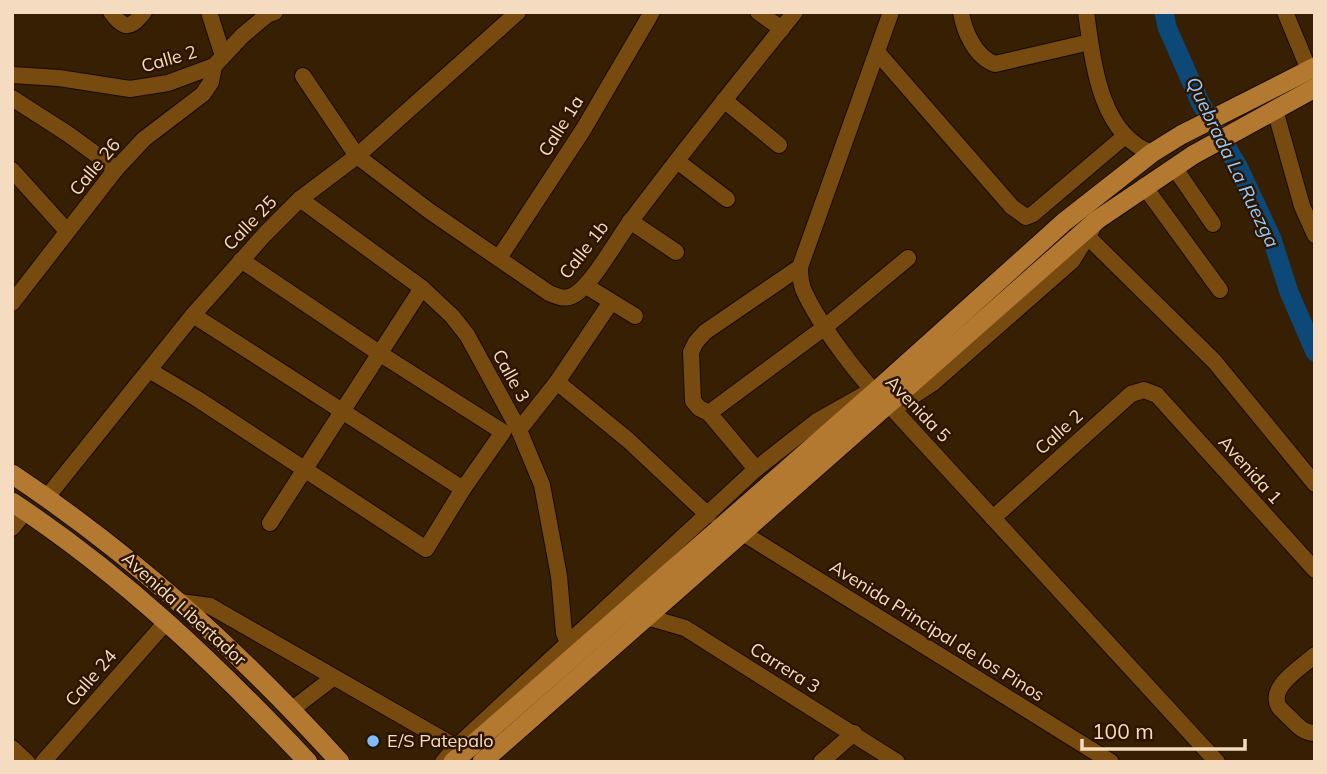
<svg xmlns="http://www.w3.org/2000/svg" width="1327" height="774" font-family="Mulish,sans-serif">
  <style>
    .lines { fill: none; stroke-linecap: round; stroke-linejoin: round }
    .river { stroke: #0c4978; stroke-width: 19 }
    .minor-casing { stroke: #180a00; stroke-width: 18 }
    .major-casing { stroke: #180a00; stroke-width: 21 }
    .minor { stroke: #774a0f; stroke-width: 16 }
    .major { stroke: #b47931; stroke-width: 19 }
    .poi-dot { fill: #7dbef9; stroke: #2c1500; stroke-width: 2.5 }
    .labels { text-anchor: middle; stroke-width: 5; stroke-linejoin: round; paint-order: stroke }
    .street-label { font-size: 18px; fill: #f5dbc0; stroke: #2c1500 }
    .poi-label { font-size: 18px; fill: #f5dbc0; stroke: #2c1500; text-anchor: start }
    .water-label { font-size: 19px; font-style: italic; fill: #96ccff; stroke: #2c1500 }
  </style>
  <rect width="100%" height="100%" fill="#361f02"/>
  <g class="lines">
    <polyline class="river" points="1164,12 1167,27 1201,104 1238,166 1272,239 1289,292 1315,352"/>
    <g class="minor-casing">
      <g id="minor">
        <path d="M111,12C125,30 130,29 144,12"/>
        <polyline points="209,12 223,56"/>
        <polyline points="758,12 782,29"/>
        <path d="M891,12L800,267C800,274 801,283 803,289C818,323 864,386 893,409L1217,762"/>
        <path d="M961,12C964,31 975,57 995,64L1090,42"/>
        <path d="M1086,12C1093,61 1099,134 1152,153"/>
        <polyline points="1285,12 1309,70"/>
        <polyline points="877,52 1012,207 1026,217 1033,214 1125,136"/>
        <polyline points="12,75 59,78 130,89 168,83 214,66 242,36 267,15 275,12"/>
        <path d="M303,76L357,156L428,210L549,293C558,297 565,300 574,295C593,284 618,237 633,218C685,149 740,80 795,12"/>
        <polyline points="12,98 68,134 116,169"/>
        <polyline points="724,100 779,145"/>
        <polyline points="1275,110 1302,206 1315,235"/>
        <polyline points="677,161 727,199"/>
        <polyline points="1174,167 1213,224"/>
        <polyline points="12,170 67,231"/>
        <polyline points="1144,186 1220,290"/>
        <polyline points="300,199 422,288 452,316 467,335 519,430 542,485 559,576 564,633 569,645"/>
        <polyline points="630,221 676,252"/>
        <polyline points="1088,237 1214,361 1315,484"/>
        <polyline points="499,258 583,130 652,12"/>
        <polyline points="586,286 635,316"/>
        <polyline points="12,303 116,169 144,139 203,94 211,82 214,66"/>
        <polyline points="193,315 463,489"/>
        <polyline points="149,370 196,398 426,549 463,489 503,432 379,353 241,260"/>
        <polyline points="557,382 628,440 708,515"/>
        <polyline points="893,409 933,383 1072,261 1092,229"/>
        <polyline points="709,413 825,327 908,258"/>
        <polyline points="519,430 557,382 611,302"/>
        <polyline points="756,469 709,413 699,408 693,401 691,352 696,342 705,332 800,267"/>
        <polyline points="47,497 193,315 265,234 300,199 357,156 518,12"/>
        <polyline points="993,518 1131,394 1144,390 1157,395 1315,570"/>
        <polyline points="270,523 422,288"/>
        <polyline points="12,528 26,511"/>
        <polyline points="743,533 1111,762"/>
        <polyline points="181,602 210,606 456,747"/>
        <polyline points="647,617 685,628 897,762"/>
        <path d="M1315,655C1302,667 1267,687 1279,707C1282,711 1288,716 1291,719C1299,727 1304,733 1315,733"/>
        <polyline points="291,710 333,678"/>
        <polyline points="12,748 27,762"/>
        <polyline points="43,762 167,621"/>
        <polyline points="443,762 456,747 756,469 817,421 865,394"/>
        <polyline points="821,762 854,733"/>
      </g>
    </g>
    <g class="major-casing">
      <g id="major">
        <path d="M12,474C136,557 240,652 340,762"/>
        <path d="M12,502C123,575 217,665 308,762"/>
        <polyline points="453,762 874,393 1064,222 1152,153 1181,135 1315,67"/>
        <polyline points="482,762 1097,220 1193,155 1315,88"/>
      </g>
    </g>
    <use href="#minor" class="minor"/>
    <use href="#major" class="major"/>
  </g>
  <circle class="poi-dot" cx="373" cy="741" r="7"/>
  <g class="labels">
    <g class="street-label">
      <text transform="translate(169 59) rotate(-16)" y="6">Calle 2</text>
      <text transform="translate(561 126) rotate(-58)" y="6">Calle 1a</text>
      <text transform="translate(95 167) rotate(-50)" y="6">Calle 26</text>
      <text transform="translate(250 223) rotate(-46)" y="6">Calle 25</text>
      <text transform="translate(584 250) rotate(-52)" y="6">Calle 1b</text>
      <text transform="translate(511 376) rotate(61)" y="6">Calle 3</text>
      <text transform="translate(918 409) rotate(46)" y="6">Avenida 5</text>
      <text transform="translate(1059 432) rotate(-42)" y="6">Calle 2</text>
      <text transform="translate(1250 470) rotate(48)" y="6">Avenida 1</text>
      <text transform="translate(184 609) rotate(42)" y="6">Avenida Libertador</text>
      <text transform="translate(937 631) rotate(32)" y="6">Avenida Principal de los Pinos</text>
      <text transform="translate(785 668) rotate(32)" y="6">Carrera 3</text>
      <text transform="translate(91 678) rotate(-49)" y="6">Calle 24</text>
    </g>
    <g class="poi-label">
      <text x="387" y="747">E/S Patepalo</text>
    </g>
    <g class="water-label">
      <text transform="translate(1233 162) rotate(64)" y="7">Quebrada La Ruezga</text>
    </g>
  </g>
  <rect width="1327" height="774" fill="none" stroke="#f5dbc0" stroke-width="28"/>
  <path d="M1082 739v10h163v-10" fill="none" stroke="#f5dbc0" stroke-width="3.5"/>
  <text x="1092" y="739" font-size="21" fill="#f5dbc0" stroke="#2c1500" stroke-width="5" paint-order="stroke">100 m</text>
</svg>
